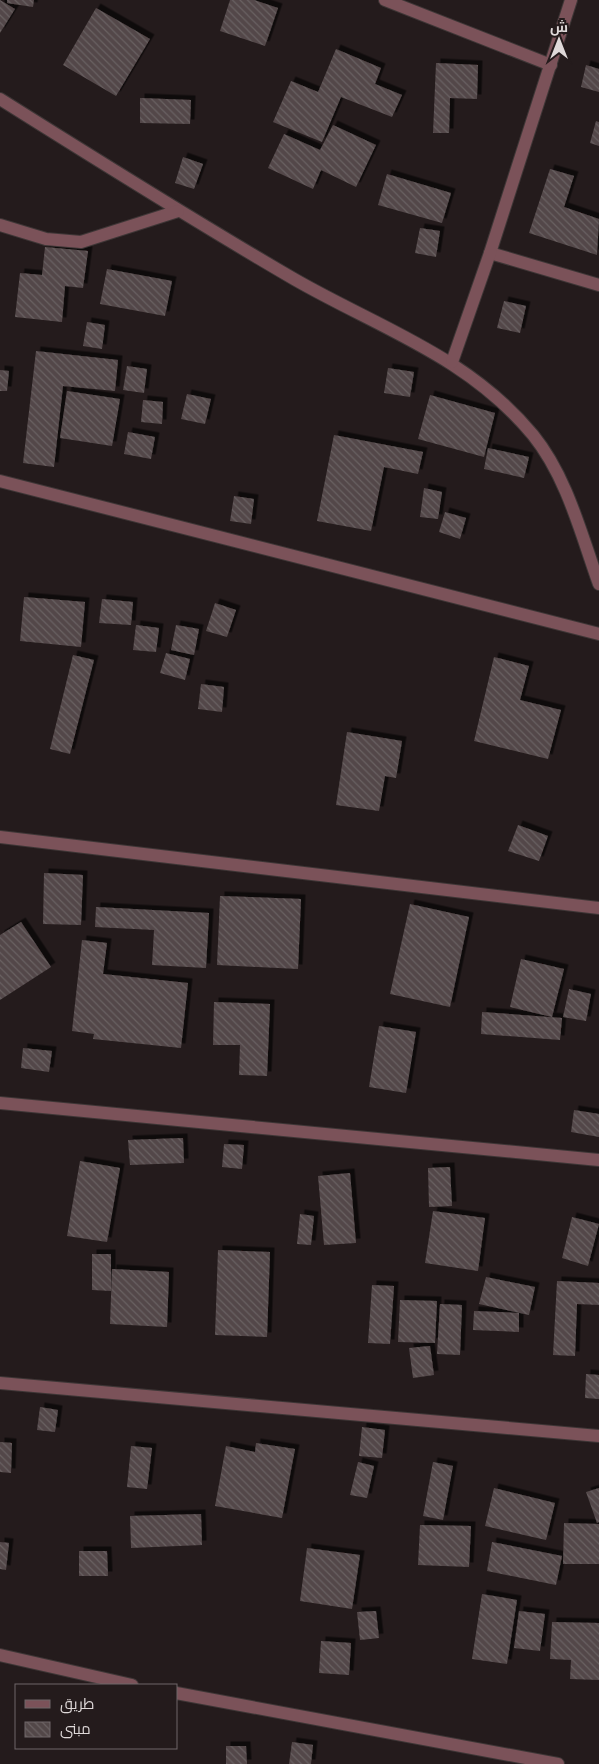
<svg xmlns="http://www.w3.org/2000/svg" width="599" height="1764" font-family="Karla,Cairo,sans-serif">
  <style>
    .building { fill: url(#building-back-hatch); filter: url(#shadow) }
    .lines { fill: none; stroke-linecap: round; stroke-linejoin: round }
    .minor-casing { stroke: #3e3636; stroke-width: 14 }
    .minor { stroke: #7b5259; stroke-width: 12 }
  </style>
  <defs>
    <pattern id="building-back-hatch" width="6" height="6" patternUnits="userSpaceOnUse" patternTransform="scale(1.25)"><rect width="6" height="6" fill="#524748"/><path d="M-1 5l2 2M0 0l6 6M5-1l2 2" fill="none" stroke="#6a6162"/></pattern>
    <filter id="shadow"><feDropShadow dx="4.5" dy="-4.5" stdDeviation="0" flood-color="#0009"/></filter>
  </defs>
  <rect width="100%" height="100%" fill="#241b1c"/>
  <g class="building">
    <polygon points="0,0 15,9 0,33"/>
    <polygon points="7,0 34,0 33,7 7,3"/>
    <polygon points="230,0 254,0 278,8 265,46 220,31"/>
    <polygon points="96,8 150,39 116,96 63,65"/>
    <polygon points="336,49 381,68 375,84 402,95 392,117 341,97 322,142 273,122 291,81 318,92"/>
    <polygon points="436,63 478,65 477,99 450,98 449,133 433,133"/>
    <polygon points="586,65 599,69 599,92 581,87"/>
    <polygon points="140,98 191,100 190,124 140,123"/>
    <polygon points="596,121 599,122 599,146 590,143"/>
    <polygon points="333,125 376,145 356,187 321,170 313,189 268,168 284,134 320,150"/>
    <polygon points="183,157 203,164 194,189 175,183"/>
    <polygon points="550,169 574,176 564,207 599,219 597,255 529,233"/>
    <polygon points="387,174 451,193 442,223 378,205"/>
    <polygon points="420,228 440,231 436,257 415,253"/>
    <polygon points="45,247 88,251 83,288 65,286 62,322 15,317 20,273 42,275"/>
    <polygon points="107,269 172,281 165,316 100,304"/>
    <polygon points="504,301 526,306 520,333 497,328"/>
    <polygon points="87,322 105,325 102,349 83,346"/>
    <polygon points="36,351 118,360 115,391 63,386 54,467 23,463"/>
    <polygon points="127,366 147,369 144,393 123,390"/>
    <polygon points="388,368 414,372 410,397 384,393"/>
    <polygon points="0,370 9,371 7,391 0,391"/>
    <polygon points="67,391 120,399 112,446 60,438"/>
    <polygon points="187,394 211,399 205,424 181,419"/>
    <polygon points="430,395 495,413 484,457 418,439"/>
    <polygon points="143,400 163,402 162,424 141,422"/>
    <polygon points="128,432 155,437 151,459 124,454"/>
    <polygon points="334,435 423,452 418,474 384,467 371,531 317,521"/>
    <polygon points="488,448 529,457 524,478 484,469"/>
    <polygon points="424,488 442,492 438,519 420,517"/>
    <polygon points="234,496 254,499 251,524 230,521"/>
    <polygon points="445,512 466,518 460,539 439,532"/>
    <polygon points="24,597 85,602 81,647 20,641"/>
    <polygon points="102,599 133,602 131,625 99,623"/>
    <polygon points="215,603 236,610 227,637 206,631"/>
    <polygon points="136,625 159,628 156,652 133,650"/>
    <polygon points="176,625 199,629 194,655 171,650"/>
    <polygon points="166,653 190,659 185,680 160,673"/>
    <polygon points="73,655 94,660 70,754 50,749"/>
    <polygon points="494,657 529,666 520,700 561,710 548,759 474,741"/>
    <polygon points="201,684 224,687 222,712 198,709"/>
    <polygon points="347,732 402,741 396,778 385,776 379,811 336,805"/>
    <polygon points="518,825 548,836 539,861 508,851"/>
    <polygon points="44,873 83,875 81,925 43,924"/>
    <polygon points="220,896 301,899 298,969 217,965"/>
    <polygon points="410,904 469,917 450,1007 390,994"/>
    <polygon points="96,907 209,913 206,968 152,965 154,930 95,927"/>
    <polygon points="21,922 51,967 0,1000 0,935"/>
    <polygon points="82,940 107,943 103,974 188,983 181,1048 93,1039 94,1034 72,1031"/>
    <polygon points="521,959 564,969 552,1017 510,1007"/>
    <polygon points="569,989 591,994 586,1021 563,1017"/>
    <polygon points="214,1002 270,1004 267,1076 239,1075 240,1045 213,1045"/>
    <polygon points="482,1012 562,1018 560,1040 481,1034"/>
    <polygon points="379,1026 416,1032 406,1093 369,1087"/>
    <polygon points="23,1048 52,1051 49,1072 21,1068"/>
    <polygon points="574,1110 599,1114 599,1137 571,1132"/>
    <polygon points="183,1138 184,1163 130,1165 128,1140"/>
    <polygon points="224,1144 244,1145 242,1169 222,1167"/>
    <polygon points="80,1161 120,1168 107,1242 67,1236"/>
    <polygon points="450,1167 452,1206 429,1207 428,1168"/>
    <polygon points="350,1173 356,1243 324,1245 318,1176"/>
    <polygon points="433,1211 485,1218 478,1271 425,1263"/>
    <polygon points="300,1214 314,1216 311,1245 297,1244"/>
    <polygon points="572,1217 599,1224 588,1266 562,1258"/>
    <polygon points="218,1250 270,1252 267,1337 215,1335"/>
    <polygon points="92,1254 111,1254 111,1291 92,1290"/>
    <polygon points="112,1269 169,1272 167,1327 110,1324"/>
    <polygon points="486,1277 535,1287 529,1315 479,1304"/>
    <polygon points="557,1281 599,1283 599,1305 577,1304 575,1356 553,1355"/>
    <polygon points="372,1285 394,1286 390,1344 368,1343"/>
    <polygon points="400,1300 437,1301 435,1343 398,1342"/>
    <polygon points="440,1304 462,1305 460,1355 437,1354"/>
    <polygon points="474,1311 519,1313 519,1332 473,1330"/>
    <polygon points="430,1346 434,1375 413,1378 409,1348"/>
    <polygon points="586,1374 599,1375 599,1399 585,1398"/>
    <polygon points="40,1407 58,1410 55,1432 37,1430"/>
    <polygon points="362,1427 385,1430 382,1458 359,1456"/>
    <polygon points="0,1442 12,1443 11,1473 0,1472"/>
    <polygon points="256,1443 295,1449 282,1518 215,1506 226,1446 255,1452"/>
    <polygon points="131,1446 152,1448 147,1489 127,1487"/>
    <polygon points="358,1462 374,1466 367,1498 350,1495"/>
    <polygon points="433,1462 453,1466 443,1520 423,1516"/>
    <polygon points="494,1488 555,1503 546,1540 485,1526"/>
    <polygon points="599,1488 599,1522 597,1523 586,1492"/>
    <polygon points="201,1514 202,1545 131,1548 130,1516"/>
    <polygon points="564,1523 599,1524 599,1564 563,1564"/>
    <polygon points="420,1525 471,1526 469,1567 418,1565"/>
    <polygon points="0,1542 9,1543 6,1570 0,1569"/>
    <polygon points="492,1542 562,1556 556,1585 487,1571"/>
    <polygon points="307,1548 360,1555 352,1609 300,1601"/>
    <polygon points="79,1551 107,1551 108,1576 79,1576"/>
    <polygon points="482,1594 517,1600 507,1664 472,1659"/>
    <polygon points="376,1611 379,1638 360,1640 357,1612"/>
    <polygon points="519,1611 545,1614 540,1651 514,1648"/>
    <polygon points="552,1622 599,1623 599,1680 570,1679 571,1660 550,1659"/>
    <polygon points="321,1641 351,1643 349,1675 319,1673"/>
    <polygon points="292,1742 313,1745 311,1764 289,1764"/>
    <polygon points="226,1746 246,1746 247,1764 226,1764"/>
  </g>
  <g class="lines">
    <g class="minor-casing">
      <g id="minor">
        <polyline points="385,0 551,65"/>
        <path d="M0,99C97,160 194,221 294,279C379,328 468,356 533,435C567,477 581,534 599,584"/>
        <polyline points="0,225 46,239 81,242 178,211"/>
        <polyline points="490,253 599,285"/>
        <polyline points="452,362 490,253 571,0"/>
        <polyline points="0,481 599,634"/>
        <polyline points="0,837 599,908"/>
        <polyline points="0,1103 599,1160"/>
        <polyline points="0,1383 599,1436"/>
        <polyline points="0,1655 132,1685"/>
        <polyline points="176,1693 558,1764"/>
      </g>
    </g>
    <use href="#minor" class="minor"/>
  </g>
  <rect x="15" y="1684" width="162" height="65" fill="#241b1c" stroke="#6f6768"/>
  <rect x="25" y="1700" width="25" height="8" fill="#7b5259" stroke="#6f6768"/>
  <text x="60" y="1709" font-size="15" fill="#dfd9d9">طريق</text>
  <rect x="25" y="1722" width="25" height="15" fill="url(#building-back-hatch)" stroke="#6f6768"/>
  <text x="60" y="1734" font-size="15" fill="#dfd9d9">مبنى</text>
  <g transform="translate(559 40)" stroke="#241b1c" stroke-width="4" paint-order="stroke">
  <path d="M0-4L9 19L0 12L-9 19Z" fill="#dfd9d9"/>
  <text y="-8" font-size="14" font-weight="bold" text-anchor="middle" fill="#dfd9d9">ش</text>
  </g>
</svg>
